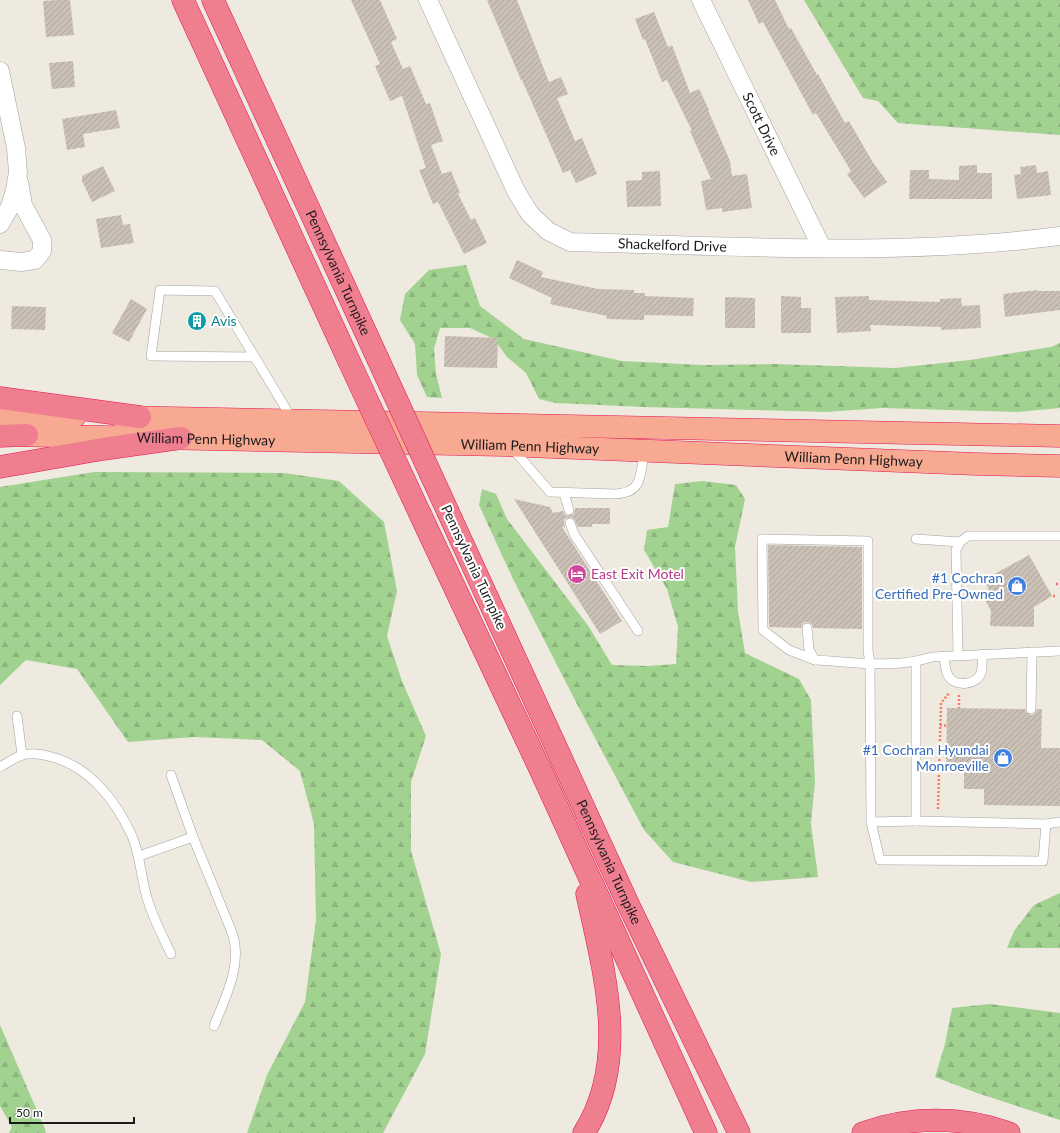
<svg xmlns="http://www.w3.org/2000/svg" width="1060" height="1133" font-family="Lato,sans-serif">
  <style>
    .forest { fill: url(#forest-firs) }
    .building { fill: url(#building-hatch) }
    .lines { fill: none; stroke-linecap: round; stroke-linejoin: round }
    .service-casing { stroke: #a2a2a2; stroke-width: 10 }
    .minor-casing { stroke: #a2a2a2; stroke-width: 19 }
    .trunk-casing { stroke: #e61254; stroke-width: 23 }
    .motorway-casing { stroke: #e61254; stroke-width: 23 }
    .path { stroke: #ff7560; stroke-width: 2.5; stroke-dasharray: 2 2; stroke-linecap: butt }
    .service { stroke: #fff; stroke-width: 9 }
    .minor { stroke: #fff; stroke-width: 18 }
    .trunk { stroke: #f7a992; stroke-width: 22 }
    .motorway { stroke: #ef7e8f; stroke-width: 22 }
    .motorway-bridge-casing { stroke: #e61254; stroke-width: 23; stroke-linecap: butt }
    .motorway-bridge { stroke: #ef7e8f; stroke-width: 22 }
    .labels { text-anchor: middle; stroke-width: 4; stroke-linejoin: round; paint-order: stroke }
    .street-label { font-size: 14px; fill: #1b1b1b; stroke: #fff }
    .culture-label { font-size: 14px; fill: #0d838f; stroke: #fff; text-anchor: start }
    .hotel-label { font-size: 14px; fill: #b23c85; stroke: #fff; text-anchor: start }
    .shop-label { font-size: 14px; fill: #366cbe; stroke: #fff; text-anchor: end }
  </style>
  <defs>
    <pattern id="forest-firs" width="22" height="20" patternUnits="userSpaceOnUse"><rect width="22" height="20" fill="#a1d290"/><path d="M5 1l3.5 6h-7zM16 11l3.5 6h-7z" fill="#8ab47c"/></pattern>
    <pattern id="building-hatch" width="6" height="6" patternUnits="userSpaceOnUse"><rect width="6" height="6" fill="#cac0b6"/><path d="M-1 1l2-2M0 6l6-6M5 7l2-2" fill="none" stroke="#ada49c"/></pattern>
  </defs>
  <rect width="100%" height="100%" fill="#eeeae0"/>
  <g class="forest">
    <polygon points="804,0 1060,0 1060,135 898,123 878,101 863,98"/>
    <polygon points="466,265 480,306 524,339 622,361 703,365 775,364 895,368 970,360 1051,347 1060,343 1060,408 1017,412 882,408 826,412 644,407 555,403 539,399 526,373 507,357 494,339 470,328 440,328 434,349 436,374 442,398 427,397 417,375 415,344 400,320 405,294 429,270"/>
    <polygon points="94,472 284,473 339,481 384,522 397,591 387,636 402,681 426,736 411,782 411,851 441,954 425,1054 383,1133 247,1133 267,1075 305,1002 316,920 314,824 300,771 262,740 194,737 128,742 77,669 26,660 0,685 0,487"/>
    <polygon points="702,481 736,485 745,499 735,547 738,611 745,653 799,679 811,700 815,782 811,824 818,877 751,882 673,862 644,830 578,706 513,579 479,505 482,489 496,494 507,519 589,627 612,665 648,666 676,664 678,627 667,589 644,550 647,530 668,527 675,484"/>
    <polygon points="1060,893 1060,948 1007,948 1014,931 1034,905"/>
    <polygon points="990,1004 1060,1013 1060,1120 977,1093 935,1077 945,1044 952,1008"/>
    <polygon points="0,1025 45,1129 46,1133 9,1133 12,1127 0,1106"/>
  </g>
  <g class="building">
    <polygon points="57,0 70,0 74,35 46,37 43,1"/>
    <polygon points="351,0 380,0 397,39 391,42 403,69 410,66 426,104 430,103 443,141 431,145 442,174 451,171 460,193 458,194 471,220 475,218 487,243 464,254 438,202 433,204 419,170 426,168 402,96 390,101 375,66 380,64"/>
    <polygon points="487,0 517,0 549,82 561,77 568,94 557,98 575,141 582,138 597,174 576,183 570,170 563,173 522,80 521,80"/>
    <polygon points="748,0 775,0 789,29 791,28 817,75 818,74 845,123 849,121 872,161 887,182 864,198 847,174 851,171 816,113 813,115 763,22 759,24"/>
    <polygon points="654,12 668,47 672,45 690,93 699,89 709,110 708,110 730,161 732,176 747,174 752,208 722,212 722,208 706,210 701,181 711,179 690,131 692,131 667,80 662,82 645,39 643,40 635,19"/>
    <polygon points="73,61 75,87 52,89 49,63"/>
    <polygon points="116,110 120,128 83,134 85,147 67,150 62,119"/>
    <polygon points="977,165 977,173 992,173 992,199 909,199 910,170 929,170 929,179 959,180 959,166"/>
    <polygon points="1036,165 1037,173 1048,171 1051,195 1017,199 1014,175 1021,174 1020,167"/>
    <polygon points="103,166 115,191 92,202 82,181 82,176"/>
    <polygon points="660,171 661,206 627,207 626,181 642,180 642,172"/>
    <polygon points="121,215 123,225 130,224 134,243 101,248 96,219"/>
    <polygon points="517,260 543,272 541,277 598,289 634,290 634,293 645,293 645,296 694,298 693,316 644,315 644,320 606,319 607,316 550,304 552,298 509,278"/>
    <polygon points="1038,290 1038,291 1060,291 1060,310 1005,317 1003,294"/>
    <polygon points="781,296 801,297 801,308 811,308 811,333 781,333"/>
    <polygon points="869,296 869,300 940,302 940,299 961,298 962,306 980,305 981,328 941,330 941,327 870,325 871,331 837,333 835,297"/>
    <polygon points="725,297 755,298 755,328 725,328"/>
    <polygon points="131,299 147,309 129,342 112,333"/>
    <polygon points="12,306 46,307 45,330 11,329"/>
    <polygon points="445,336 498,338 497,368 444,367"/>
    <polygon points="514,499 550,507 553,513 563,511 565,515 568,516 574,514 575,508 610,508 610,524 592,524 592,527 578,527 574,519 571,517 565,519 564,522 565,527 562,527 622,621 600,634"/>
    <polygon points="768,545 862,547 862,629 813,628 812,624 807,622 803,623 801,628 769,627"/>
    <polygon points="1029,555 1052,596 1034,607 1034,627 990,626 991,611 983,596 990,592 984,580"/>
    <polygon points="947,708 1025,709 1026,712 1031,715 1034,714 1037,709 1042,709 1041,748 1060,748 1060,806 984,805 984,789 964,789 964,769 946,768"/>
  </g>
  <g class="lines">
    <g class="service-casing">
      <g id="service">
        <polyline points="254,357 151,356 160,290 215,291 292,419"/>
        <path d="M512,448L550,492L616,494C644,492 640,474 644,451"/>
        <polyline points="564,493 569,510"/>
        <polyline points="570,523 574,534 638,631"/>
        <polyline points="916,539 960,542"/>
        <path d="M807,628L809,650L815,660C854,662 895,669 932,657L1060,651"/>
        <polyline points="958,655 956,550 960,542 968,536 1060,536"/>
        <path d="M944,656C945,662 945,672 949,677C956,687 977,685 981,673C983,667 982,660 982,654"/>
        <polyline points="815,660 789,650 763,630 762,539 868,541 868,650 870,664 871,822 916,821"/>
        <polyline points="916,662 916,821 1046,824 1060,822"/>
        <polyline points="1031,709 1032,652"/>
        <polyline points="17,716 22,755"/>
        <path d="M0,767C7,763 14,758 22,755C32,752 42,754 52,757C90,767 116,801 132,836C141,857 141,880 148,901C154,920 163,937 171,954"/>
        <polyline points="171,775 193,837"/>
        <polyline points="871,822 880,860 1043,861 1046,824"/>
        <path d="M139,856L193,837L231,930C244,962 226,996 214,1026"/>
      </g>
    </g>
    <g class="minor-casing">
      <g id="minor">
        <path id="s1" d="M428,0L516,191L530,214L548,231L570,242C733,246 898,257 1060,236"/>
        <path id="s2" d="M701,0L822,248"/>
        <polyline points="0,71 16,148 18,172 15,190 10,207 0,224"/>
        <polyline points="0,260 21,262 35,260 42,251 42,240 23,205 19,182"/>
      </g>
    </g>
    <g class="trunk-casing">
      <g id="trunk">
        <polyline points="0,414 75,416"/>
        <polyline points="121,417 1060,436"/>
        <path id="s3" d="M7,435L502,445L976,464L1060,466"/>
      </g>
    </g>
    <g class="motorway-casing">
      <g id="motorway">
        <polyline points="183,0 348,359"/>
        <path id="s4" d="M213,0L377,357"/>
        <polyline points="0,398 140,417"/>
        <polyline points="0,436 27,435"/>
        <polyline points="0,467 103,449 181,438"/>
        <path id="s5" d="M449,514L629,906L739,1133"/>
        <polyline points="421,516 541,771 706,1133"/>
        <path d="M584,1133C630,1060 604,972 587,894"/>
        <path d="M863,1133C910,1116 962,1116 1009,1133"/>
      </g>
    </g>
    <g class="path">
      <polyline points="1056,584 1060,584"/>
      <polyline points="1053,596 1055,596"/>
      <polyline points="981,597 983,596"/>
      <polyline points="959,695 959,708"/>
      <polyline points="940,725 947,726"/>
      <polyline points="938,809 941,703 949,693"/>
    </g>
    <use href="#service" class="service"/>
    <use href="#minor" class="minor"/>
    <use href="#trunk" class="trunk"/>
    <use href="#motorway" class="motorway"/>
    <g class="motorway-bridge-casing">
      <g id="motorway-bridge">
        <polyline points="377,357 449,514"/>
        <polyline points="348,359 421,516"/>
      </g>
    </g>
    <use href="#motorway-bridge" class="motorway-bridge"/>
  </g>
  <defs>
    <g id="building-disc" transform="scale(1)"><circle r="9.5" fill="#0f9aa8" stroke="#fff"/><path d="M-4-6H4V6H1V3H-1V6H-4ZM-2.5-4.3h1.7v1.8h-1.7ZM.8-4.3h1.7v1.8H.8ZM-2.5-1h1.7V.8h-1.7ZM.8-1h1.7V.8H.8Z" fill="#fff"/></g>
    <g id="hotel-disc" transform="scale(1)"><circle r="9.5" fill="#d1479c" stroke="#fff"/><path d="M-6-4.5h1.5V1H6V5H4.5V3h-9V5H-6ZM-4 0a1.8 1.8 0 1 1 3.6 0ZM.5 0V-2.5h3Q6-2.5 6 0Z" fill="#fff"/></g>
    <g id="shop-disc" transform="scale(1)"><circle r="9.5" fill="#3f7fe0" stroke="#fff"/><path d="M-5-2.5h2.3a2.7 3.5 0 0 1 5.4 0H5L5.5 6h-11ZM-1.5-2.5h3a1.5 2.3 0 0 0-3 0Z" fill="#fff"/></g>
  </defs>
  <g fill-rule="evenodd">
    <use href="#building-disc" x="197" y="321"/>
    <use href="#hotel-disc" x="577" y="574"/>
    <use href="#shop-disc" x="1017" y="586"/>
    <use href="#shop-disc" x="1003" y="758"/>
  </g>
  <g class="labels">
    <g class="street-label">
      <text dy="5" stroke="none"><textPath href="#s2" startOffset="138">Scott Drive</textPath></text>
      <text dy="5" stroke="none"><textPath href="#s1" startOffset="389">Shackelford Drive</textPath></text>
      <text dy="5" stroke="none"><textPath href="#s4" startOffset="300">Pennsylvania Turnpike</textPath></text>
      <text dy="5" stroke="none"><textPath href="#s3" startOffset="199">William Penn Highway</textPath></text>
      <text dy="5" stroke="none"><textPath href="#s3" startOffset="523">William Penn Highway</textPath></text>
      <text dy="5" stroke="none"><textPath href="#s3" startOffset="847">William Penn Highway</textPath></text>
      <text transform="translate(474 567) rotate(65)" y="5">Pennsylvania Turnpike</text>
      <text dy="5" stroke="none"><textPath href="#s5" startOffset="383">Pennsylvania Turnpike</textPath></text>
    </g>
    <g class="culture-label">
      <text x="211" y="326">Avis</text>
    </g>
    <g class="hotel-label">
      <text x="591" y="579">East Exit Motel</text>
    </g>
    <g class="shop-label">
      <text x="1003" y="583">#1 Cochran<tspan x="1003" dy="16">Certified Pre-Owned</tspan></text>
      <text x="989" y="755">#1 Cochran Hyundai<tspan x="989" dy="16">Monroeville</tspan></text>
    </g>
  </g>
  <path d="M10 1117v6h124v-6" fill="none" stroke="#1b1b1b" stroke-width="2"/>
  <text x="16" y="1117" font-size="12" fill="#1b1b1b" stroke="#ffffff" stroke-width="3" paint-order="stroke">50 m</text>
</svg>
